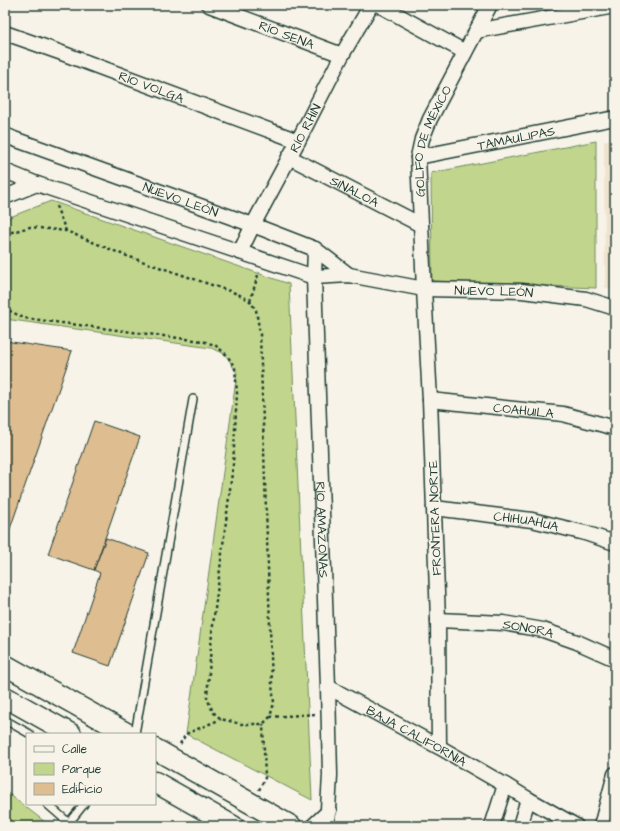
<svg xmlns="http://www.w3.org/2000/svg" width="620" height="831" font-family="'Architects Daughter',sans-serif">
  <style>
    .built { fill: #f0e3ce }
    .green { fill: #c1d68c; stroke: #708a60 }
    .building { fill: #debd91; stroke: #1f3d34 }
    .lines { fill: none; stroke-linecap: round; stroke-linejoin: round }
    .lane-casing { stroke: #1f3d34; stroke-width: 10 }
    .street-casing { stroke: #1f3d34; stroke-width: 17 }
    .secondary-casing { stroke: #1f3d34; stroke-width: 23 }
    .path { stroke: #1f3d34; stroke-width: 2.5; stroke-dasharray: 3 3; stroke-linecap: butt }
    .lane { stroke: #f7f3e8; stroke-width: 7 }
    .street { stroke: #f7f3e8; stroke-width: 14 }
    .secondary { stroke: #f7f3e8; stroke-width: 20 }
    .labels { text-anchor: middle; stroke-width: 3.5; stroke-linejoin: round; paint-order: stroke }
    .street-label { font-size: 13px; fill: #1f3d34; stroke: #f7f3e8 }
  </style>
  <rect width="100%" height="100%" fill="#f7f3e8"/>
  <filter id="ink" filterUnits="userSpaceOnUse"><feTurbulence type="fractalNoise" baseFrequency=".025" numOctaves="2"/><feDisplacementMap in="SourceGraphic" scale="8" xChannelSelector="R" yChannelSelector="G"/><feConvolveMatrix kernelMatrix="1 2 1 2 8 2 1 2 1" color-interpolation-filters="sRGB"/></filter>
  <g filter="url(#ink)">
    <polygon class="built" points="615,138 615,291 605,287 604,141"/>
    <g class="green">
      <polygon points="596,141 596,288 432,281 431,173"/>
      <path d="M51,201L289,284L312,800L186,734L237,373C232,367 230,359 224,354C220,351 215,350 211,348L5,319V219Z"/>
      <polygon points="5,791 49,825 47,826 5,826"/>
    </g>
    <g class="building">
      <polygon points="5,341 72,351 5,543"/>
      <polygon points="94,421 140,437 94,570 48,554"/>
      <polygon points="106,538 149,553 110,666 73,653 100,573 94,570"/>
    </g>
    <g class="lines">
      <g class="lane-casing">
        <g id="lane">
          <polyline points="5,720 30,734"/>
          <polyline points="135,734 193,399"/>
          <polyline points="47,804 69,823"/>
          <polyline points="67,825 84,804"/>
        </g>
      </g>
      <g class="street-casing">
        <g id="street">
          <path id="s1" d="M209,5L342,55"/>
          <polyline points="379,5 465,52"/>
          <polyline points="476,31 615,6"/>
          <path id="s2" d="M5,33L59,52L298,141"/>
          <path id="s3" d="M5,135L14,139L253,225L315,249L349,275"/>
          <path id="s4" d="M289,157L421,225"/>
          <path id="s5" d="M418,157L615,118"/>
          <path id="s6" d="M5,171L37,184L240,252L314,277L349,275L424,289L522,291L586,299L615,308"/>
          <polyline points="5,197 37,184"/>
          <path id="s7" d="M315,249L314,277L328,687L330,775L327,826"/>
          <path id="s8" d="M240,252L253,225L298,141L342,55L371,5"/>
          <path id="s9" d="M430,400L563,414L615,428"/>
          <path id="s10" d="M434,508L532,520L585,533L615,543"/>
          <path id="s11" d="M438,620L503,623L543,630L577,642L615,659"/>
          <path id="s12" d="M328,687L439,747L505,785L528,799L576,826"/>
          <path id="s13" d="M439,747L438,620L430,400L424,289L418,157L422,139L430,119L490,5"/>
          <polyline points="313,826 329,811"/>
          <polyline points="492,826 505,785"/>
          <polyline points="520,826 528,799"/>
          <polyline points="601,826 615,774"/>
        </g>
      </g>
      <g class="secondary-casing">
        <g id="secondary">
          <polyline points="5,665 128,734"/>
          <polyline points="5,697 71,734"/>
          <polyline points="155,749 291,826"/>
          <polyline points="155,782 233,826"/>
        </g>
      </g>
      <g class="path">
        <polyline points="56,206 66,231"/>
        <polyline points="5,234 30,227 66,231 124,255 238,294 250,301 256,310 260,334 272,685 274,703 270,717 263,724 241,724 221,719 213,712 207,698 212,633 233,465 237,393 235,368 227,355 215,345 202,341 24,318 6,309 5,308"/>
        <polyline points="250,301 259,272"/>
        <polyline points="270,717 316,714"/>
        <polyline points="180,744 186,734 221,719"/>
        <polyline points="259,790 265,778 263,724"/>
      </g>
      <use href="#lane" class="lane"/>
      <use href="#street" class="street"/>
      <use href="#secondary" class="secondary"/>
    </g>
  </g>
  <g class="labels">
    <g class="street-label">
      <text dy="5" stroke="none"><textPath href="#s1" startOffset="83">RÍO SENA</textPath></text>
      <text dy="5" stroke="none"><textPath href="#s2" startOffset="156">RÍO VOLGA</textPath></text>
      <text dy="5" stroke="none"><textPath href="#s8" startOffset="140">RÍO RHIN</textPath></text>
      <text dy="5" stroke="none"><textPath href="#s5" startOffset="100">TAMAULIPAS</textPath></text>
      <text dy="5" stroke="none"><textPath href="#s13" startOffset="609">GOLFO DE MÉXICO</textPath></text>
      <text dy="5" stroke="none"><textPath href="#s4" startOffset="74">SINALOA</textPath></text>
      <text dy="5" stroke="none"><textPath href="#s3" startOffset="187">NUEVO LEÓN</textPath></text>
      <text dy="5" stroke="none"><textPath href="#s6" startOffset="508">NUEVO LEÓN</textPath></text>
      <text dy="5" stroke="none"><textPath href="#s9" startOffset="94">COAHUILA</textPath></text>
      <text transform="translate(434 518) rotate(-92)" y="5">FRONTERA NORTE</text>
      <text dy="5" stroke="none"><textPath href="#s10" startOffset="93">CHIHUAHUA</textPath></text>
      <text dy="5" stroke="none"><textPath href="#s7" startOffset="281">RÍO AMAZONAS</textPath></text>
      <text dy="5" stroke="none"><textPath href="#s11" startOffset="91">SONORA</textPath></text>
      <text dy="5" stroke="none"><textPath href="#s12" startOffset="101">BAJA CALIFORNIA</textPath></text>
    </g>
  </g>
  <rect width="620" height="831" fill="none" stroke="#f7f3e8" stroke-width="20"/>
  <rect x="10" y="10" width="600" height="811" fill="none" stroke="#1f3d34" stroke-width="1.5" filter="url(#ink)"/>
  <rect x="26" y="733" width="130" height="72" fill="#f7f3e8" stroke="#a1aaa0"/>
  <rect x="34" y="746" width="20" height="6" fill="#f7f3e8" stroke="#a1aaa0"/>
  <text x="62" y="753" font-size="12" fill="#1f3d34">Calle</text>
  <rect x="34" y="763" width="20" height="12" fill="#c1d68c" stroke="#a1aaa0"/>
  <text x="62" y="773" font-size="12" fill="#1f3d34">Parque</text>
  <rect x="34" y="783" width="20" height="12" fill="#debd91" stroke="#a1aaa0"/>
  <text x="62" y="793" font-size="12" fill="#1f3d34">Edificio</text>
</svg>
